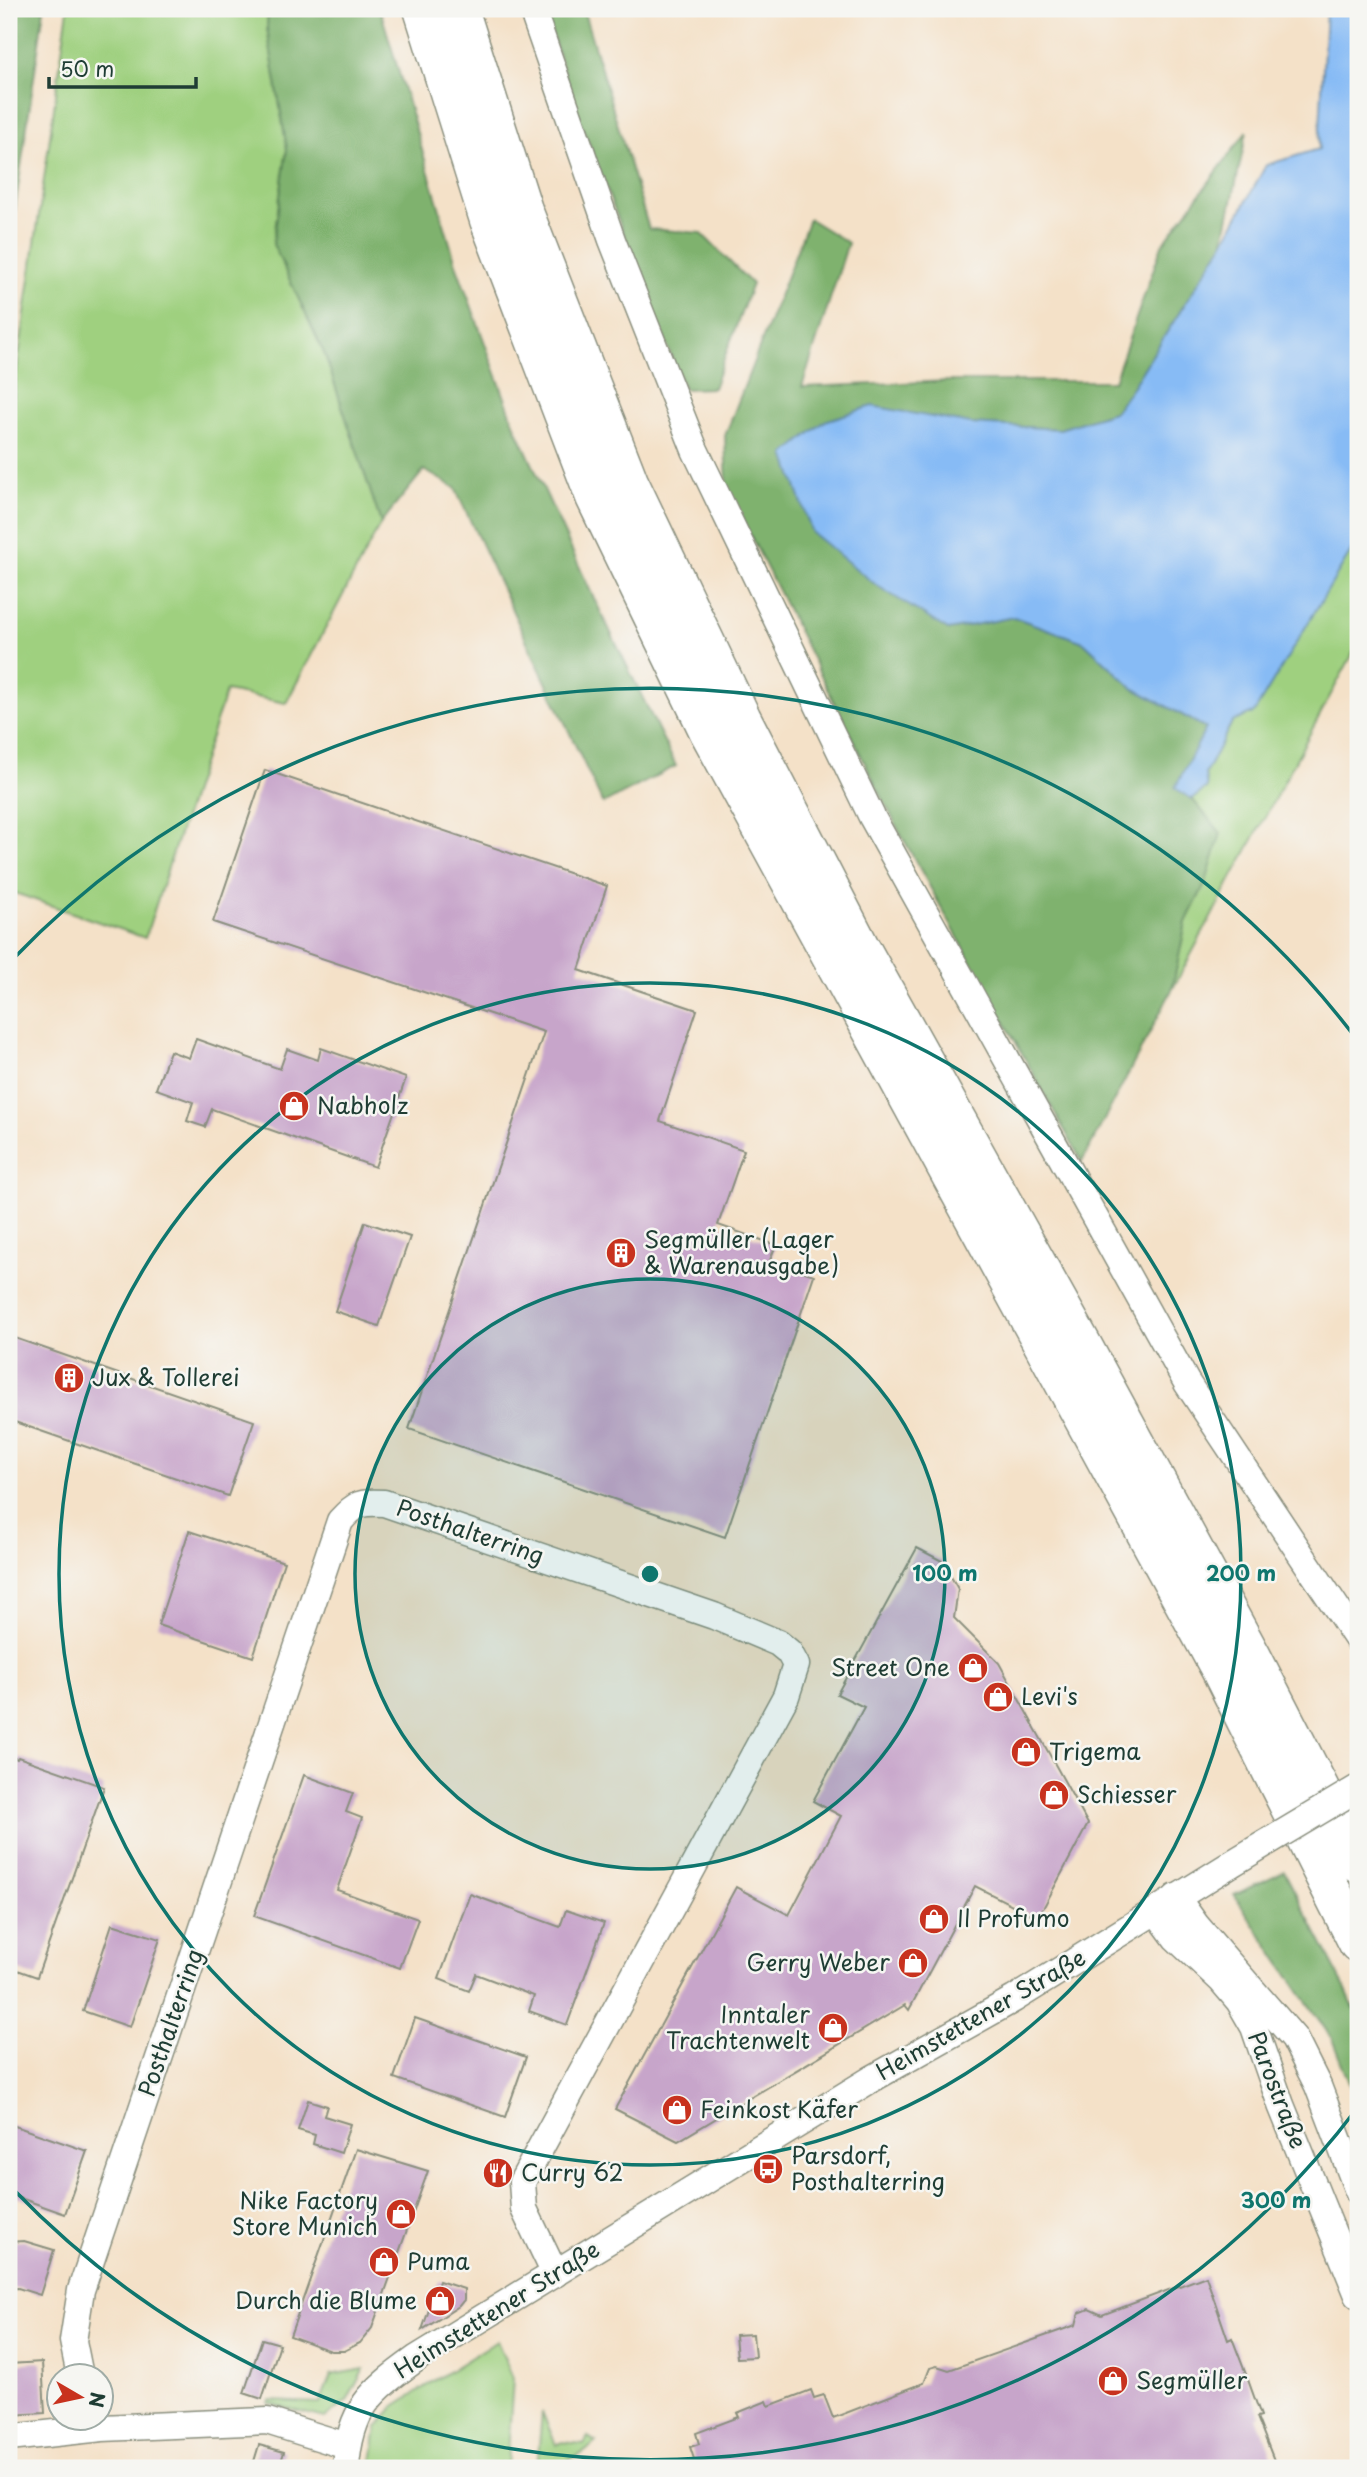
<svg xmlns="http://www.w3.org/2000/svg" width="1367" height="2477" font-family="'Playpen Sans',sans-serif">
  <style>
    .green { fill: #9fd07f; stroke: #5f865a; stroke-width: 2 }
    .forest { fill: #7fb26e; stroke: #4f7851; stroke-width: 2 }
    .water { fill: #87bbf5; stroke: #537c94; stroke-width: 2 }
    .building { fill: #c7a5ca }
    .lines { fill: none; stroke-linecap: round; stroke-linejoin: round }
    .minor-casing { stroke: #8a8f7e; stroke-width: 29 }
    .highway-casing { stroke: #8a8f7e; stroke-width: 41 }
    .minor { stroke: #fff; stroke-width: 26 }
    .highway { stroke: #fff; stroke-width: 38 }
    .minor-bridge-casing { stroke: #8a8f7e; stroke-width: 29; stroke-linecap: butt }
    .minor-bridge { stroke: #fff; stroke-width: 26 }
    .ring { fill: none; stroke: #0f766e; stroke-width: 3.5 }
    .labels { text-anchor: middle; stroke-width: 5; stroke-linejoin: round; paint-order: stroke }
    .poi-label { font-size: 23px; fill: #1f3d34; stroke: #f6f6f2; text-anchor: start }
    .street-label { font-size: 23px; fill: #1f3d34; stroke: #f6f6f2 }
    .centre { fill: #0f766e; stroke: #f6f6f2; stroke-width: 3.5 }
    .ring-label { font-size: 21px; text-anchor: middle; font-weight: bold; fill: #0f766e; stroke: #f6f6f2; stroke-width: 5; stroke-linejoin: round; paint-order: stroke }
  </style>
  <rect width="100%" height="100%" fill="#f6f6f2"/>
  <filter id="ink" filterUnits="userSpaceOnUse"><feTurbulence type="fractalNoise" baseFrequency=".0143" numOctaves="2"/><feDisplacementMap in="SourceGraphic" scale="14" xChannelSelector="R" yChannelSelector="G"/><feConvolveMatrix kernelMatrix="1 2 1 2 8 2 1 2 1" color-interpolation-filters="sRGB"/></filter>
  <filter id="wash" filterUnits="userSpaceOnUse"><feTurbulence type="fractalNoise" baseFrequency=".00686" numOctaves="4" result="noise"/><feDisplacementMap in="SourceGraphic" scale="28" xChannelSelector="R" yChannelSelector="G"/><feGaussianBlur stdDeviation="1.57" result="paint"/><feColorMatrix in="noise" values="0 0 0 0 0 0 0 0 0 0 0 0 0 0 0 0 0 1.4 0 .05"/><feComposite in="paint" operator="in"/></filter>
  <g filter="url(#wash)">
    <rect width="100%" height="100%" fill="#f4e1c8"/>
    <g class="green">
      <polygon points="68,9 268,9 267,28 287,149 273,244 325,355 381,523 286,703 226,691 145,938 9,891 9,427"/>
      <polygon points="1358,540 1358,644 1172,990 1186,922 1206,882 1220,833 1192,799 1207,788 1205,774 1232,722 1324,594"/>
      <polygon points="497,2341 513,2378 507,2468 371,2468 377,2427 396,2405"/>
      <polygon points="364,2369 347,2401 325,2418 269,2404 270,2401 320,2403 331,2375"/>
      <polygon points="542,2412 556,2445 562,2442 584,2444 588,2437 596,2442 586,2451 568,2460 574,2468 537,2468"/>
    </g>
    <g class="forest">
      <polygon points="9,9 44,9 9,249"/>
      <polygon points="268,9 380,9 457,267 516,428 590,590 676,766 603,804 455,488 424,470 381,523 325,355 273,244 287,149 267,28"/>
      <polygon points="544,9 583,9 649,229 701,233 752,284 713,388 684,389 577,113"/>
      <polygon points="1247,131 1223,244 1129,392 1114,412 1060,429 971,424 948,630 1014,617 1084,642 1133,688 1207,728 1176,788 1192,799 1221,833 1206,882 1186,922 1172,990 1082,1162 899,831 727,489 725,436 809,219 848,243 802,387 951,381 1114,381 1162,245"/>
      <polygon points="1284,1871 1345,1988 1358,2018 1358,2106 1332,2039 1234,1895"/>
    </g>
    <polygon class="water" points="1326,9 1358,9 1358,540 1254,713 1232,722 1205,774 1207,788 1192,799 1175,788 1206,728 1133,688 1084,642 1014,617 948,630 876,585 812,533 785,454 825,421 872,406 971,424 1060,429 1114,412 1129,392 1223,244 1266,165 1319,149"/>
    <g id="blocks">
      <g class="building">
        <polygon points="265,770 607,886 579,970 697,1010 660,1121 744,1150 718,1225 776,1245 770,1260 814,1275 725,1537 409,1429 544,1032 213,922"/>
        <polygon points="196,1039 280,1069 287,1049 318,1060 321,1048 406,1078 375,1167 212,1109 205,1127 187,1121 193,1102 156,1089 170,1051 189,1058"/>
        <polygon points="365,1222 410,1237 379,1326 335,1311"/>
        <polygon points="9,1336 254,1421 228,1496 9,1420"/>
        <polygon points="189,1531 284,1562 253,1657 158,1625"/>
        <polygon points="917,1548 942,1561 958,1589 954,1618 999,1663 1088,1824 1038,1918 975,1886 909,2010 905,2005 678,2141 615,2109 736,1887 789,1915 841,1816 813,1801 864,1707 837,1694"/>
        <polygon points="9,1756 17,1759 18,1757 104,1787 37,1977 9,1967"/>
        <polygon points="304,1775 353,1793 346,1812 362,1818 337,1890 418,1919 400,1968 254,1916"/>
        <polygon points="470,1894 560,1927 566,1910 604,1923 567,2025 529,2011 534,1996 476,1974 469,1991 439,1979"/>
        <polygon points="112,1924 160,1939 130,2027 83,2011"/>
        <polygon points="415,2018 526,2057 505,2117 394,2078"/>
        <polygon points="308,2100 327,2106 324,2116 350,2124 341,2153 313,2144 315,2135 298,2130"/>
        <polygon points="9,2124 87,2151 65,2214 9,2194"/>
        <polygon points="356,2149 428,2171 372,2328 360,2343 344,2351 331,2351 290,2336"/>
        <polygon points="24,2241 54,2250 40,2295 18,2288 9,2289 9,2242"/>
        <polygon points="1206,2276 1228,2340 1232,2338 1247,2377 1261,2416 1257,2417 1277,2468 697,2468 690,2447 699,2444 696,2433 739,2417 737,2413 767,2401 769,2406 811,2390 814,2398 824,2395 833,2418 924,2383 930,2368 937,2366 949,2370 1076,2325 1079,2313 1089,2309 1102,2315"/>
        <polygon points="439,2281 464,2289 464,2300 459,2306 422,2330"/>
        <polygon points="753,2334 755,2357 737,2358 735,2335"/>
        <polygon points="262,2339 280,2344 262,2399 244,2393"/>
        <polygon points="42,2362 45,2413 9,2415 9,2364"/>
        <polygon points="259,2445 284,2452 279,2468 252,2468"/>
      </g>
    </g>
  </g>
  <g filter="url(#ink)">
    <use href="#blocks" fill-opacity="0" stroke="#8a8f7e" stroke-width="2"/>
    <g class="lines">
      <g class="minor-casing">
        <g id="minor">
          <polyline points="532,9 612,240 695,450 872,817 1187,1383 1358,1640"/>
          <polyline points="1176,1897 1196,1925 1294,2038 1318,2086 1358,2191"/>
          <polyline points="1156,1911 1176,1938 1222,1981 1239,2001 1254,2027 1281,2105 1358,2295"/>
          <path d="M80,2376L73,2341L81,2290L340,1521C356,1503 360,1502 384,1503L714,1616L778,1643L789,1652L796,1665L786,1696L522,2182L524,2209L555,2274"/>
          <polyline points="9,2438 102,2428 267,2421 347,2446"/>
          <path d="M346,2468C350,2408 370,2392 417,2358L870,2080L1014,1999L1231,1864"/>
        </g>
      </g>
      <g class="highway-casing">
        <g id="highway">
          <polyline points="423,9 489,220 595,497 709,732 1220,1669 1358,1943"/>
          <polyline points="459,9 523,210 629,482 742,719 860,947 1084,1348 1251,1655 1358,1863"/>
        </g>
      </g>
      <use href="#minor" class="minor"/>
      <use href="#highway" class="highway"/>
      <g class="minor-bridge-casing">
        <polyline id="minor-bridge" points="1231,1864 1358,1788"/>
      </g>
      <use href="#minor-bridge" class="minor-bridge"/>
    </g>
  </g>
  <circle cx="650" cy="1574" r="295" fill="#0f766e" fill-opacity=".12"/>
  <g class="ring">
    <circle cx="650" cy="1574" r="295"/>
    <circle cx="650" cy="1574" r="591"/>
    <path d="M1358 2107A886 886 0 0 1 13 2189M13 959A886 886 0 0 1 1358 1041"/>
  </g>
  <defs>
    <g id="shop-disc" transform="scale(1.575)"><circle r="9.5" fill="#c8321e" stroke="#f6f6f2"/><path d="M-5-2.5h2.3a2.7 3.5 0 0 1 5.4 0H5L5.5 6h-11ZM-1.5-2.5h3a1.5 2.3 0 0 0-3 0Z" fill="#fff"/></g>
    <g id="building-disc" transform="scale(1.575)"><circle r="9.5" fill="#c8321e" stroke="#f6f6f2"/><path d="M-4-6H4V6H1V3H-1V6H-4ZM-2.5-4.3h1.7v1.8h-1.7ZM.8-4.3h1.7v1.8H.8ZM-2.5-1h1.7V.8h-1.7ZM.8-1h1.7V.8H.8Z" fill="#fff"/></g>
    <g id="bus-disc" transform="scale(1.575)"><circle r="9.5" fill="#c8321e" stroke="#f6f6f2"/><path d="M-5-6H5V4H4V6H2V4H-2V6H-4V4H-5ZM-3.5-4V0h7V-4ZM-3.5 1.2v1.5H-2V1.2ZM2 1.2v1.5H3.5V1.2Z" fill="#fff"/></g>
    <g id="restaurant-disc" transform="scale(1.575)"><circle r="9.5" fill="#c8321e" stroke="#f6f6f2"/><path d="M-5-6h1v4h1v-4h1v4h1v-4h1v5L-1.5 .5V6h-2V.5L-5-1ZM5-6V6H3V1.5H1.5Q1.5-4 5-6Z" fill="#fff"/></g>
  </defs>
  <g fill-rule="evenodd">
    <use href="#shop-disc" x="294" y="1106"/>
    <use href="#building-disc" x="621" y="1253"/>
    <use href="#building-disc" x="69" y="1378"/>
    <use href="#shop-disc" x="973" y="1668"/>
    <use href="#shop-disc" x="998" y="1697"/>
    <use href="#shop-disc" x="1026" y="1752"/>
    <use href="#shop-disc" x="1054" y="1795"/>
    <use href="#shop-disc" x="934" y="1919"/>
    <use href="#shop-disc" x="913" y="1963"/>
    <use href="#shop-disc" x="833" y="2028"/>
    <use href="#shop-disc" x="677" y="2110"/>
    <use href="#bus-disc" x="768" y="2169"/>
    <use href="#restaurant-disc" x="498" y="2173"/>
    <use href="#shop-disc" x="401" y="2214"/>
    <use href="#shop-disc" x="384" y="2262"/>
    <use href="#shop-disc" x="440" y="2301"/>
    <use href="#shop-disc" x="1113" y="2381"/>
  </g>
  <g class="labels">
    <g class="poi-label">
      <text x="317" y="1114">Nabholz</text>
      <text x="644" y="1248">Segmüller (Lager<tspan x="644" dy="26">&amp; Warenausgabe)</tspan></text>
      <text x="92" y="1386">Jux &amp; Tollerei</text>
      <text x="950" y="1676" text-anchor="end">Street One</text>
      <text x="1021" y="1705">Levi's</text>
      <text x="1049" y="1760">Trigema</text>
      <text x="1077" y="1803">Schiesser</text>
      <text x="957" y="1927">Il Profumo</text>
      <text x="890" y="1971" text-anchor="end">Gerry Weber</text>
      <text x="810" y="2023" text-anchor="end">Inntaler<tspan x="810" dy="26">Trachtenwelt</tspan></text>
      <text x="700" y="2118">Feinkost Käfer</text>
      <text x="791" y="2164">Parsdorf,<tspan x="791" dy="26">Posthalterring</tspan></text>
      <text x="521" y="2181">Curry 62</text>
      <text x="378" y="2209" text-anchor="end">Nike Factory<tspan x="378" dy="26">Store Munich</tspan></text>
      <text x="407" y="2270">Puma</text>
      <text x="417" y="2309" text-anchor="end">Durch die Blume</text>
      <text x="1136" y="2389">Segmüller</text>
    </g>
    <g class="street-label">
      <text transform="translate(470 1532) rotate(19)" y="8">Posthalterring</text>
      <text transform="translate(981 2015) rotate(-30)" y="8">Heimstettener Straße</text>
      <text transform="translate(171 2023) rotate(-71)" y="8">Posthalterring</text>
      <text transform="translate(1277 2090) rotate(69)" y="8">Parostraße</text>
      <text transform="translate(497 2310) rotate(-32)" y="8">Heimstettener Straße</text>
    </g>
  </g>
  <circle cx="650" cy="1574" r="10" class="centre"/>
  <g class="ring-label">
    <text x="945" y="1581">100 m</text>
    <text x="1241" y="1581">200 m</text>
    <text x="1276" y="2208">300 m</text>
  </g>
  <rect width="1367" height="2477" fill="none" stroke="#f6f6f2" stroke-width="35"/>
  <g transform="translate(80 2397) rotate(99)"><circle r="33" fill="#f6f6f2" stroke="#a0aca6" stroke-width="2"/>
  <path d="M0-5L12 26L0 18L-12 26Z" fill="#c8321e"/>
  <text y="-10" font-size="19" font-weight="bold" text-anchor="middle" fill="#1f3d34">N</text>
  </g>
  <path d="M49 77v10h147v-10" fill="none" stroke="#1f3d34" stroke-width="3.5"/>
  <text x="60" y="77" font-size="21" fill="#1f3d34" stroke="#f6f6f2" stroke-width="5" paint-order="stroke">50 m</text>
</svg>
